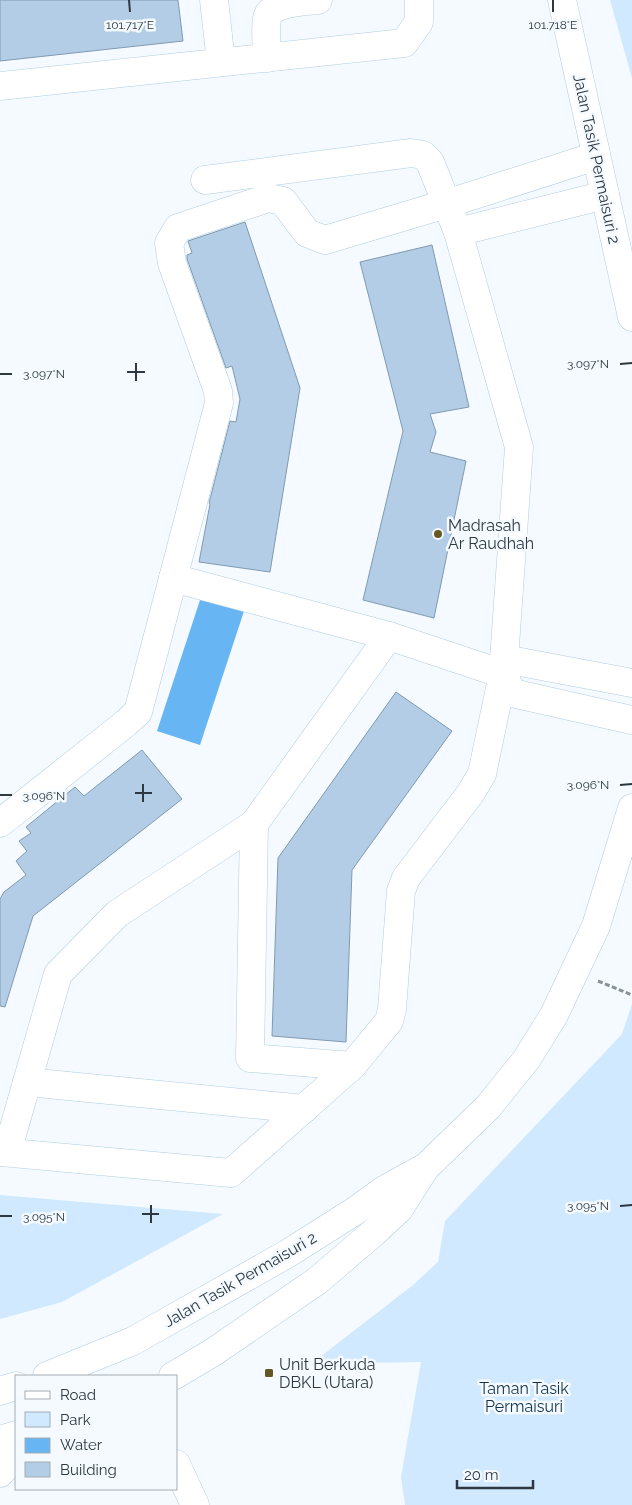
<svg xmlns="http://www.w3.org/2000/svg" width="632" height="1505" font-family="Raleway,sans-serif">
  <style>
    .green { fill: #d0e9fe }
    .water { fill: #67b5f3 }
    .building { fill: #b2cde5; stroke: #809ab1 }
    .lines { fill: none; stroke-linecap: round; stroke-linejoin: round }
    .minor-casing { stroke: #b1cce3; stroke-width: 29 }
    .path { stroke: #889198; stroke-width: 3; stroke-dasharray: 5 2.5; stroke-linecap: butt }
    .minor { stroke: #fff; stroke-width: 28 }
    .ticks { fill: none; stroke: #2d3841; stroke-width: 2 }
    .poi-dot { fill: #655724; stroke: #f4faff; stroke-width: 2 }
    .labels { text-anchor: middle; stroke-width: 5; stroke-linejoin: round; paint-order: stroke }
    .street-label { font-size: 16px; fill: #2d3841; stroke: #f4faff }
    .poi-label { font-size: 16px; fill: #2d3841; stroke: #f4faff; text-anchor: start }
    .park-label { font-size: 16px; fill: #11334c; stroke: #f4faff }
    .ticks-label { font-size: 12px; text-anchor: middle; fill: #2d3841; stroke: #f4faff; stroke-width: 5; stroke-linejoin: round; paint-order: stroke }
  </style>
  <rect width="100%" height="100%" fill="#f4faff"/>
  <g class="green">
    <polygon points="610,0 632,0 632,78"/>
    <polygon points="632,1004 632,1505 405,1505 401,1477 421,1362 311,1364 413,1285 438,1262 445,1221 622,1034"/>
    <polygon points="0,1195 223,1214 62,1302 0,1319"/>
  </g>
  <polygon class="water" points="202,594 245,608 200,745 157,731"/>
  <g class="building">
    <polygon points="0,0 178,0 183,41 0,61"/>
    <polygon points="245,222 300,388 270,572 199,562 210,504 209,503 230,421 236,422 240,399 232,366 226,368 187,259 187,255 192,253 188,241"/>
    <polygon points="432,245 469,407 430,414 436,432 430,452 466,461 434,618 363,600 403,431 360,262"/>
    <polygon points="396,692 452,731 352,870 346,1042 272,1036 278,858"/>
    <polygon points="142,750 182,799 33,916 5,1007 0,1006 0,899 4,892 26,875 16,861 27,851 19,841 31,833 26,827 75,787 84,796"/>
  </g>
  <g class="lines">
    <g class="minor-casing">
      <g id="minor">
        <polyline points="214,0 221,62"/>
        <polyline points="562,0 632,317"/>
        <path d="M267,58C267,46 265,31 267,19C269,2 304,2 318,0"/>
        <polyline points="0,86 404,43 419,22 419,0"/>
        <polyline points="458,232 605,195"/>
        <polyline points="173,578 389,636 503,674 512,693 632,720"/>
        <polyline points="503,674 515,661 632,683"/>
        <polyline points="0,823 126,723 138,712 219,403 218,391 172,263 169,243 178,228 268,198 283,201 307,233 325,240 446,204 596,156"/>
        <polyline points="352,1066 250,1058 254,824 389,636"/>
        <polyline points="27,1082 304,1109"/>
        <polyline points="0,1152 231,1173 352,1066 389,1021 392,1009 401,891 406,878 470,794 482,774 503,674 519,447 458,232 430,162 423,155 411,153 205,180"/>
        <polyline points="7,1152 58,974 117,914 254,824"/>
        <polyline points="47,1376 133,1341 287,1254 355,1211 384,1190 424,1168"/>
        <polyline points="173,1376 212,1353 317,1281 372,1234 399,1209 425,1168 488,1107 526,1060 554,1015 596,926 632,808"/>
        <polyline points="0,1391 16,1386"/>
        <polyline points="0,1440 16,1435"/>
        <polyline points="176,1464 195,1505"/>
        <polyline points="0,1473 16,1455"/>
      </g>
    </g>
    <polyline class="path" points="598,981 632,995"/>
    <use href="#minor" class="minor"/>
  </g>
  <path class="ticks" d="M129,0L130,12M553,0V12M136,363V381M620,364L632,363M127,372H145M0,374H12M143,784V802M620,785L632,784M135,793H152M0,795H12M151,1205V1223M620,1206L632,1205M142,1214H159M0,1216H12"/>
  <g class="poi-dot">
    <circle cx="438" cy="534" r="5"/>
    <rect x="264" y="1368" width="10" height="10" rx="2.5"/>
  </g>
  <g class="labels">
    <g class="street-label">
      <text transform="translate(597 159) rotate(78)" y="6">Jalan Tasik Permaisuri 2</text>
      <text transform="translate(240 1279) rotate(-30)" y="6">Jalan Tasik Permaisuri 2</text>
    </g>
    <g class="poi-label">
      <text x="448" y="531">Madrasah<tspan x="448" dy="18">Ar Raudhah</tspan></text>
      <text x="279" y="1370">Unit Berkuda<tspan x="279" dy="18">DBKL (Utara)</tspan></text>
    </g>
    <g class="park-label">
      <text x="524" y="1394">Taman Tasik<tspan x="524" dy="18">Permaisuri</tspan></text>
    </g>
  </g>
  <g class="ticks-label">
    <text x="130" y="29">101.717°E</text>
    <text x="553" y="29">101.718°E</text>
    <text x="588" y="368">3.097°N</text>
    <text x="44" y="378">3.097°N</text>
    <text x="588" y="789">3.096°N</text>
    <text x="44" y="800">3.096°N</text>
    <text x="588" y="1210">3.095°N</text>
    <text x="44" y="1221">3.095°N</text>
  </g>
  <rect x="15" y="1375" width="162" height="115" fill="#f4faff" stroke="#a4acb3"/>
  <rect x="25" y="1391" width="25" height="8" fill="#ffffff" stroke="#a4acb3"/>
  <text x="60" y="1400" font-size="15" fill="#2d3841">Road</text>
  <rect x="25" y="1412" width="25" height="15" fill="#d0e9fe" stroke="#a4acb3"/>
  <text x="60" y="1425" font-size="15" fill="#2d3841">Park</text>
  <rect x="25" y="1438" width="25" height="15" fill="#67b5f3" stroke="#a4acb3"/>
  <text x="60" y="1450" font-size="15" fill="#2d3841">Water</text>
  <rect x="25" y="1462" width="25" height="15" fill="#b2cde5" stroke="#a4acb3"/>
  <text x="60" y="1475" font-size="15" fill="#2d3841">Building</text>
  <path d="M457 1480v8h76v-8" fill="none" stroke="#2d3841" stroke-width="2.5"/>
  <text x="464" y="1480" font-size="15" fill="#2d3841" stroke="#f4faff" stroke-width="4" paint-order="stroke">20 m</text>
</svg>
